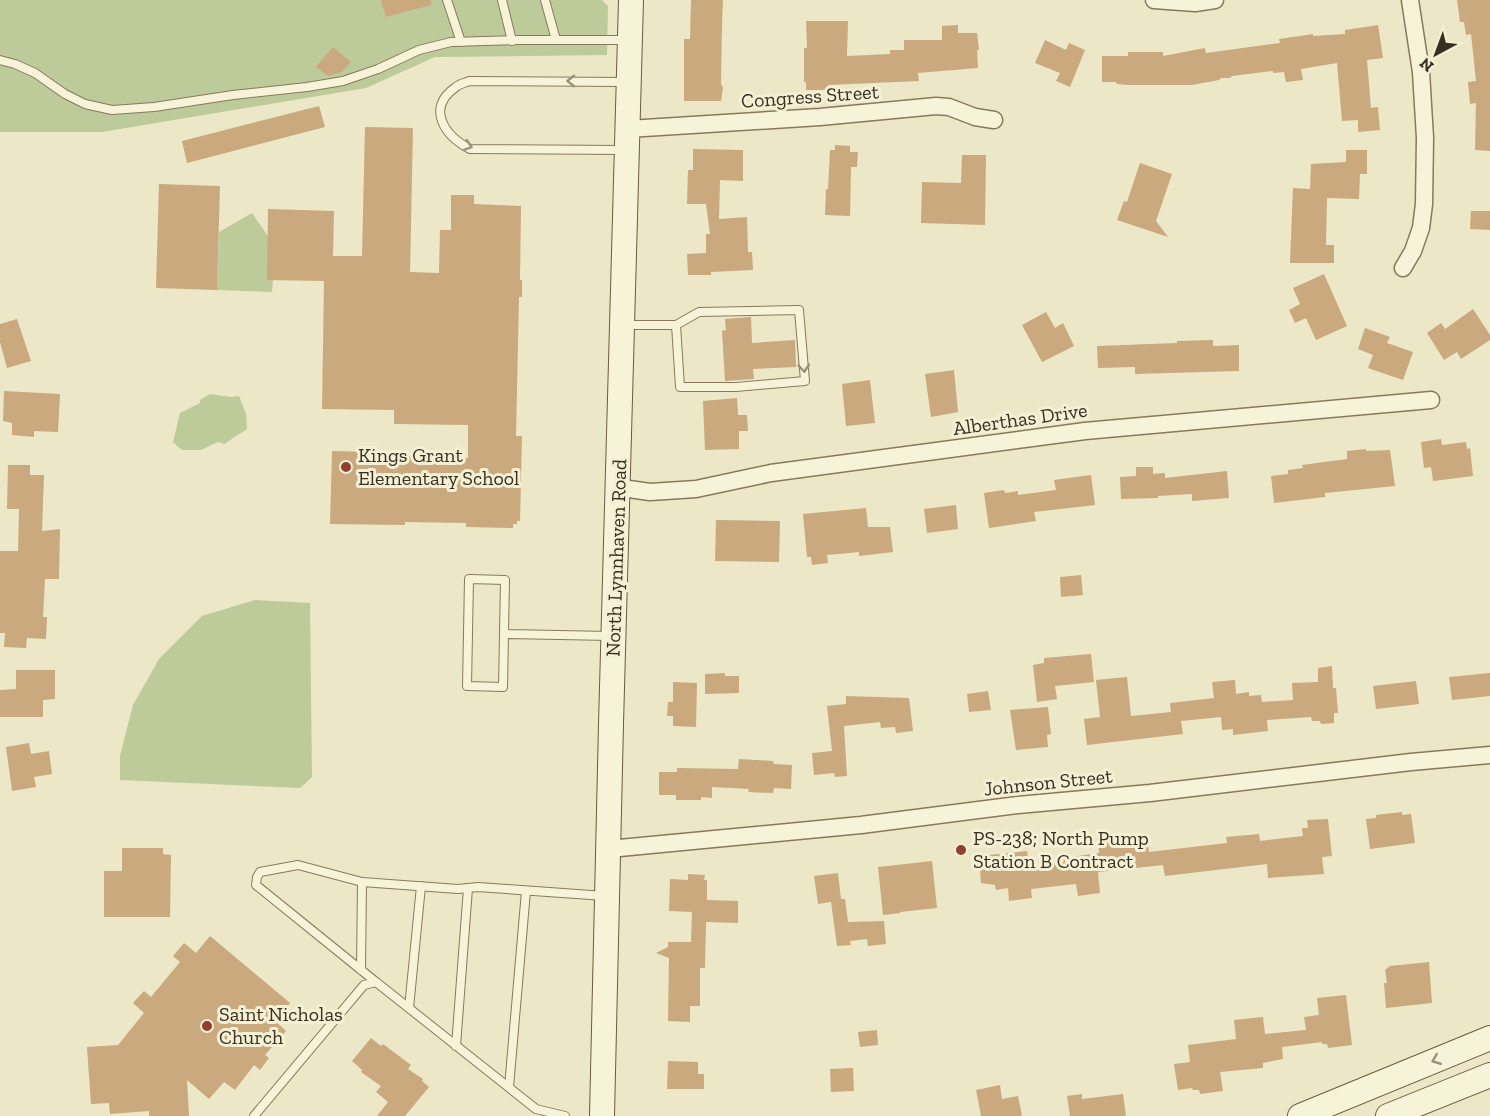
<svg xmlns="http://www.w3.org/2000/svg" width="1490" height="1116" font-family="'Zilla Slab',serif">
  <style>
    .green { fill: #bdca9a }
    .building { fill: #c9a97d }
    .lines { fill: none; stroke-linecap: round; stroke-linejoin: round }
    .lane-casing { stroke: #877a5c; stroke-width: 10 }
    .street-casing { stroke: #877a5c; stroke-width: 19 }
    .secondary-casing { stroke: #695b3f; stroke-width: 26 }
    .lane { stroke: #f7f3d9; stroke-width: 8 }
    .street { stroke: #f7f3d9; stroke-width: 16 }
    .secondary { stroke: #f7f3d9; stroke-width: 24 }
    .oneway { stroke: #98917c }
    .poi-dot { fill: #933e2f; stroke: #f4f0d5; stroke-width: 2 }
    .labels { text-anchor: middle; stroke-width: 6; stroke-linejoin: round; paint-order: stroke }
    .street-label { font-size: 20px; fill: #382f20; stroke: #f4f0d5 }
    .poi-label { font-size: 20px; fill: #382f20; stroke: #f4f0d5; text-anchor: start }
  </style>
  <rect width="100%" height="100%" fill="#ece7c6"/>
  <g class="green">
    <polygon points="0,0 602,0 608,6 607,55 435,57 366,88 102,132 0,132"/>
    <polygon points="252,213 268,236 273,280 272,292 217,290 219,232"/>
    <polygon points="210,394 231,397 239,396 246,414 247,429 224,444 218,442 201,450 182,450 173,442 180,413 200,403 200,400"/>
    <polygon points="255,600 310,603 312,777 300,788 120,780 120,756 133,705 159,659 202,616"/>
  </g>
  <g class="building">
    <polygon points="381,0 431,0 431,5 386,17"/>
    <polygon points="691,0 723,0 722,25 721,84 723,88 721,101 684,101 684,39 690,39"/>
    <polygon points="1457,0 1490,0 1490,151 1475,150 1476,103 1470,104 1468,82 1476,81 1471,34 1466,35 1464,22 1460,22"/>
    <polygon points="806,21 848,21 847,56 890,54 890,50 904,50 904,40 942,40 942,26 958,25 958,33 977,33 979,50 977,50 978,68 918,73 919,81 828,85 828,90 806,90 806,82 804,82 804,48 807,48"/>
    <polygon points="1378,25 1383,58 1367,60 1371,108 1378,107 1380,130 1358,132 1358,120 1342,121 1337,63 1301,69 1303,80 1286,82 1284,72 1273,73 1273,71 1232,76 1230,78 1221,78 1219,80 1192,85 1128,85 1117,84 1116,82 1102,82 1102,56 1128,56 1128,52 1163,52 1163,56 1205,48 1206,53 1280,43 1279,39 1313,34 1313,36 1345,34 1345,30"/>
    <polygon points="1045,40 1066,50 1069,43 1085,50 1070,87 1056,81 1060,73 1035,63"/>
    <polygon points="333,47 351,62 342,72 328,76 316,67"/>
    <polygon points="319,106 325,127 187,163 182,141"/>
    <polygon points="365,127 413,128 410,272 439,273 440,230 451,230 451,195 474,195 474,204 521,206 520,280 522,280 522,297 519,297 516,436 522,436 520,521 517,521 517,524 513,524 513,528 466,527 466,523 405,522 405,525 330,524 332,451 406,453 406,456 468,458 468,425 394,424 394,410 322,409 324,281 267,280 268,209 334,211 333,256 362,256"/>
    <polygon points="835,145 850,146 850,152 858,152 857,167 851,167 850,216 825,215 826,189 828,189 830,150 835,150"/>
    <polygon points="693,149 743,150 743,181 720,180 719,219 747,217 748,252 752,252 753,270 711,272 711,275 688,275 687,254 706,253 706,234 710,234 706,204 687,204 688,170 693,170"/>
    <polygon points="1346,150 1367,150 1367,174 1360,174 1359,199 1327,198 1326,245 1334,245 1334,263 1290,263 1293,188 1310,189 1311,164 1346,162"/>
    <polygon points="962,155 986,155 985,225 921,223 922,182 961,183"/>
    <polygon points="1140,163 1172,174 1156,221 1168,237 1117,220 1124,201 1127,202"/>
    <polygon points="159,184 220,186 217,290 156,288"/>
    <polygon points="1471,211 1490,211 1490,230 1470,229"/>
    <polygon points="1324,274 1347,326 1316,340 1306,318 1295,323 1289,310 1300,304 1293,288"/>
    <polygon points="1473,309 1490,335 1490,340 1461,359 1457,352 1444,360 1427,333 1441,323 1445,329"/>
    <polygon points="1046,312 1055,328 1063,323 1074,346 1042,362 1022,325"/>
    <polygon points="751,317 752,343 795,340 796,367 753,369 754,379 725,381 722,331 726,330 725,319"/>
    <polygon points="17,319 31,361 7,368 0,342 0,324"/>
    <polygon points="1365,328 1390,337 1387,343 1413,352 1403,380 1368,368 1373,355 1358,349"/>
    <polygon points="1213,340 1213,346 1239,345 1239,371 1135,374 1135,367 1098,368 1097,346 1177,343 1177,341"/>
    <polygon points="954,370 958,412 931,417 925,374"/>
    <polygon points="870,380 875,423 846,426 842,384"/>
    <polygon points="4,391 60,394 58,432 34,431 34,437 12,435 12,423 3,421"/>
    <polygon points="737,398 738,415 747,415 748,431 739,431 739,449 705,450 703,401"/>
    <polygon points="1441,439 1442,445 1466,442 1467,449 1470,448 1473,476 1433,481 1431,467 1424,468 1421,442"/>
    <polygon points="1366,449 1366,451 1390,450 1395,486 1325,493 1325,497 1274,503 1271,476 1288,474 1288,470 1303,468 1302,465 1347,459 1347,451"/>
    <polygon points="8,465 30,465 30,475 44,475 42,531 60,529 59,579 45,579 43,617 47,617 46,639 27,638 26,648 4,647 5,633 0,633 0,551 18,551 19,509 7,509"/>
    <polygon points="1136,467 1153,467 1153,474 1165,473 1165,478 1227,471 1229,498 1192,501 1192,494 1158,496 1158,498 1121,499 1120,477 1136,476"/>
    <polygon points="1091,475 1095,505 1034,512 1036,521 989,528 984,493 1004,490 1005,493 1018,491 1018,495 1056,490 1054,480"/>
    <polygon points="956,505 958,529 927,533 924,509"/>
    <polygon points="866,508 868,527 890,527 893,552 859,556 859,552 827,555 828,563 812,565 811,557 807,557 803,514"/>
    <polygon points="716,520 780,521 779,562 715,561"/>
    <polygon points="1081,575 1083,595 1061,597 1060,577"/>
    <polygon points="1091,654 1094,682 1055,686 1057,699 1037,702 1033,665 1044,663 1044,658"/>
    <polygon points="1332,666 1333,688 1336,688 1338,713 1334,713 1334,723 1321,724 1320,721 1312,721 1311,717 1267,720 1268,731 1233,735 1233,729 1222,730 1221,717 1181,721 1183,734 1087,745 1084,719 1100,717 1096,680 1127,677 1131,716 1171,712 1170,703 1214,698 1212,682 1235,680 1236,694 1249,692 1249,696 1261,695 1262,702 1293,700 1292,683 1318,682 1318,668"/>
    <polygon points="16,670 55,670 55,699 43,700 43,717 0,717 0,690 16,689"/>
    <polygon points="725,673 725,676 739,676 739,693 705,694 705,674"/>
    <polygon points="1490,673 1490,696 1452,700 1449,677"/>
    <polygon points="1416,681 1419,704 1376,709 1373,686"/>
    <polygon points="673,682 697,683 696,727 673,726 673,716 667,716 668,702 673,702"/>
    <polygon points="988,691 991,710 969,712 967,694"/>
    <polygon points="846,696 909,698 913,731 896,733 895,727 881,728 880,722 844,726 847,776 835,777 834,773 814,775 812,753 832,751 827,706 846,704"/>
    <polygon points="1048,707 1051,734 1047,735 1048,747 1016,750 1010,710"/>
    <polygon points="29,743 31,754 49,751 52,774 34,777 36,787 12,791 6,747"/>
    <polygon points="739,759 773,761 774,764 792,765 791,789 774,788 773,793 748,792 749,789 712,787 712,798 701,797 701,800 676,800 676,795 659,795 659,772 677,772 677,768 738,769"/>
    <polygon points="1402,812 1402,815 1411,814 1415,843 1370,849 1366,819 1376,818 1376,815"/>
    <polygon points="1328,819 1332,856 1322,857 1324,874 1268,878 1267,864 1165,876 1163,865 1098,872 1100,893 1078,896 1076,884 1031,889 1032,898 1009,901 1008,888 996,890 995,885 981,883 979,856 1027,851 1029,867 1064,862 1063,858 1099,853 1098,841 1147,836 1149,852 1227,843 1226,837 1259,834 1260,841 1303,836 1302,828 1308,828 1307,820"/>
    <polygon points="122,848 163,848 163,854 171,855 170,917 104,917 104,871 122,871"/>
    <polygon points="932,861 937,908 900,912 900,913 883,915 878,867"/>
    <polygon points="838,873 841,899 845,899 848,922 884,921 886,944 868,946 867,939 850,941 851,945 837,946 831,902 818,904 814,876"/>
    <polygon points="688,874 705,875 704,880 707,880 707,900 738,901 738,923 706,922 705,968 700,968 700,1006 690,1006 690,1022 668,1021 669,958 656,953 668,947 668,942 691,942 692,912 669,911 670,879 688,880"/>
    <polygon points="210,936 290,1003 275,1021 286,1031 265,1055 269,1058 260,1070 254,1065 235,1090 224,1082 209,1099 187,1080 189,1116 149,1116 149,1111 110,1114 109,1103 91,1104 87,1047 118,1045 144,1013 133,1003 144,991 151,997 180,962 173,956 184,943 196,953"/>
    <polygon points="1429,962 1432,1003 1386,1008 1384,983 1387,983 1385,970 1390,966"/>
    <polygon points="1346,995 1352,1045 1328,1048 1327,1044 1322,1044 1322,1042 1282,1047 1283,1059 1263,1063 1263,1068 1220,1072 1223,1091 1200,1094 1199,1090 1193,1090 1192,1088 1178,1090 1174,1064 1190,1062 1188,1045 1236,1039 1234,1020 1263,1017 1265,1034 1306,1030 1304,1017 1319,1015 1317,998"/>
    <polygon points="877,1030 878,1045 860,1047 858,1032"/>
    <polygon points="371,1038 381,1046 383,1044 411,1065 408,1069 423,1079 422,1081 429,1087 405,1116 377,1116 388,1102 376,1092 381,1086 361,1072 362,1070 352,1061"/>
    <polygon points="668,1061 698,1062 698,1074 704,1074 704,1089 667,1089"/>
    <polygon points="853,1068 854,1091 831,1092 830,1069"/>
    <polygon points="1000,1085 1002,1099 1018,1096 1022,1116 981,1116 976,1090"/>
    <polygon points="1082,1094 1082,1099 1123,1094 1126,1116 1070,1116 1067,1096"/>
  </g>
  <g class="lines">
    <g class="lane-casing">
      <g id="lane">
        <polyline points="447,0 461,42"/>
        <polyline points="502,0 512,41"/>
        <polyline points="545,0 556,40"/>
        <polyline points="0,60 15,64 35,73 65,94 85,104 112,110 154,107 233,95 307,87 343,81 378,69 419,50 451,42 521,40 627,40"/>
        <path d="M625,150L470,149C445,136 425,108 456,87C459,84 465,83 469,81L626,82"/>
        <polyline points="623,325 676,325 699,312 799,310 805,381 736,387 680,387 676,325"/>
        <polyline points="504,634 505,580 469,579 467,686 503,687 504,634 610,636"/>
        <polyline points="361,970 362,882"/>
        <polyline points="376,982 256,885 257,877 260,872 298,865 362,882 458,889 478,887 605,896"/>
        <polyline points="409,1008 421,886"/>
        <polyline points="456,1046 468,888"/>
        <polyline points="509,1087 526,891"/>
        <polyline points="254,1116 364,985 376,982 536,1109 565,1116"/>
      </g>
    </g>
    <g class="street-casing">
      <g id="street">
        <polyline points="1154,0 1195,3 1215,0"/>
        <polyline points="628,129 820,117 936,106 949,107 975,117 994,120"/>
        <polyline points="1403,268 1413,251 1421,228 1424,204 1425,138 1421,72 1410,0"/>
        <polyline points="618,486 629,489 650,492 696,489 771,473 1085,431 1431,400"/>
        <polyline points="609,849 861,825 1018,805 1150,793 1411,762 1490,755"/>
      </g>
    </g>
    <g class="secondary-casing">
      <g id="secondary">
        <polyline points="602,1116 611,724 631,0"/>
        <polyline points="1300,1116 1490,1038"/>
        <polyline points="1388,1116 1490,1075"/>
      </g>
    </g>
    <use href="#lane" class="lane"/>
    <use href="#street" class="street"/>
    <use href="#secondary" class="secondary"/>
  </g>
  <defs><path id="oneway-chevron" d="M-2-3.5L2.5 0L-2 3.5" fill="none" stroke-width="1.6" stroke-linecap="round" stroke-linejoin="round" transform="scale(1.5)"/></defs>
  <g class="oneway">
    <use href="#oneway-chevron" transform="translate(571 81) rotate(-179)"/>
    <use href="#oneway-chevron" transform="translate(468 146) rotate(18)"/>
    <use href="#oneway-chevron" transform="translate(804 368) rotate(85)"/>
    <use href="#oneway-chevron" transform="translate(1436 1060) rotate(158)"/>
  </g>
  <g class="poi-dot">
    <circle cx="346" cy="467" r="6"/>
    <circle cx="961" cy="850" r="6"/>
    <circle cx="207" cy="1026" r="6"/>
  </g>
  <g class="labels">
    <g class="street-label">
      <text transform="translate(810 96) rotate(-4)" y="7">Congress Street</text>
      <text transform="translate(1020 419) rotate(-8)" y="7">Alberthas Drive</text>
      <text transform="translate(616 558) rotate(-88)" y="7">North Lynnhaven Road</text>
      <text transform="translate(1048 782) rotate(-6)" y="7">Johnson Street</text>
    </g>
    <g class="poi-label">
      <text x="358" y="462">Kings Grant<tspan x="358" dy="23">Elementary School</tspan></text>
      <text x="973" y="845">PS-238; North Pump<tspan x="973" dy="23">Station B Contract</tspan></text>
      <text x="219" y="1021">Saint Nicholas<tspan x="219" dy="23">Church</tspan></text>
    </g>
  </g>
  <g transform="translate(1436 54) rotate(221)" stroke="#f4f0d5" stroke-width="4.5" paint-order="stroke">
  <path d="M0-4.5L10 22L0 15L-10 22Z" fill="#382f20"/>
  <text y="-9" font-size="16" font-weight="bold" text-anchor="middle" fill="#382f20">N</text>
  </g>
</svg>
